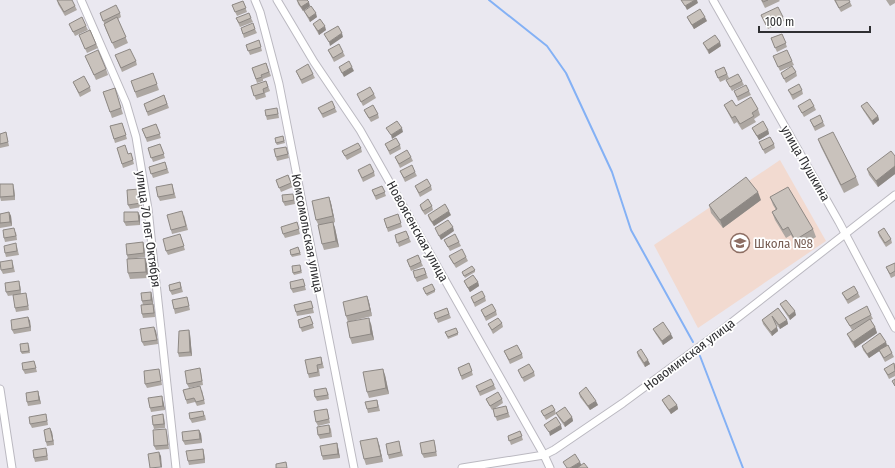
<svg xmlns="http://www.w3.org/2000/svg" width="895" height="468" font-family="'Fira Sans Condensed',sans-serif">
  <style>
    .education { fill: #f2dad0 }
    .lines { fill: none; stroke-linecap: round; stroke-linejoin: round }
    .stream { stroke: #84b1f5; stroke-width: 2 }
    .street-casing { stroke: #bbb9c1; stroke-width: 9 }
    .street { stroke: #fff; stroke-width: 7 }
    .wall { fill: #ada7a2 }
    .shaded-wall { fill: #8d8884 }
    .building { fill: #c9c2bc; stroke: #8d8884 }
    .labels { text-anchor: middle; stroke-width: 3.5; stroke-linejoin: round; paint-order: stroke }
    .street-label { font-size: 13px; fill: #2f2f32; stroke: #fff }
    .education-label { font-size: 13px; fill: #785e54; stroke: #fff; text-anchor: start }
  </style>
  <rect width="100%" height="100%" fill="#eae8f0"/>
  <polygon class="education" points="780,160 826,241 698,328 654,245"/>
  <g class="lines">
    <g class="stream">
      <polyline points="489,0 547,46 566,73 612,172 631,230 693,342"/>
      <polyline points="700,356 743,468"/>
    </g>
    <g class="street-casing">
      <g id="street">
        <polyline points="81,0 126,103 136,137 148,209 176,468"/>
        <polyline points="255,0 260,12 279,84 354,468"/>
        <polyline points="277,0 314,62 360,130 544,455 550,468"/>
        <polyline points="713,0 839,222 895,328"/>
        <polyline points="0,389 12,468"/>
        <polyline points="462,468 544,455 554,450 623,403 722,330 895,195"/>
      </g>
    </g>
    <use href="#street" class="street"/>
  </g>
  <g class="wall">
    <polygon points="57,0 75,6 77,10 65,16 58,4"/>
    <polygon points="297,0 310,6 303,11 298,4"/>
    <polygon points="761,0 779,0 780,1 765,8"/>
    <polygon points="834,0 850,2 852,6 841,12"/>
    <polygon points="886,0 895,0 895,3 890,6"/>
    <polygon points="243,1 247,12 237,16 232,5"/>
    <polygon points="304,11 317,17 310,22 306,15"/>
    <polygon points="100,13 120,13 121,17 118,19 128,43 115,49 106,30 104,24 104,23"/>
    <polygon points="761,15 783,17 784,21 768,29"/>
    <polygon points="687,17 707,21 694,29 689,21"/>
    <polygon points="236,18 251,18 253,22 240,27"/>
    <polygon points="69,24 86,26 88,30 75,36"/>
    <polygon points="313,24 326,30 319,35 315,28"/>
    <polygon points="241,28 255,29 257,33 244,38"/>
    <polygon points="90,30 98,48 87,53 79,35"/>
    <polygon points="782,34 787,47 777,52 771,38"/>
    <polygon points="259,40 262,51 250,55 246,45"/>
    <polygon points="703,43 721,46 709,54 705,47"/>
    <polygon points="328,50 343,52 345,56 334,62"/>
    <polygon points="115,55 136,61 137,65 122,72"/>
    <polygon points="85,56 106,69 108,75 96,80"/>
    <polygon points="775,60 792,61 794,65 780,71"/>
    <polygon points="266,63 271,76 263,79 263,81 257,83 252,68"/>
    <polygon points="724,67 729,78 720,82 715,71"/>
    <polygon points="296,71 313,74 315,78 302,84"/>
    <polygon points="796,72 797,76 786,83 781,73"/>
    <polygon points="153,73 159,90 137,98 131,81"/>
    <polygon points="726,80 742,81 744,85 732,91"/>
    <polygon points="266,81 270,91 265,93 266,97 256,100 251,86"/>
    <polygon points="73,82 90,87 91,91 80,97"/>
    <polygon points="115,88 123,114 112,118 103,92"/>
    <polygon points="788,90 802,90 803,94 793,100"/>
    <polygon points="734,91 749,91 751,95 738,101"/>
    <polygon points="357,94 374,94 376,98 363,106"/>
    <polygon points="164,95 169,108 148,116 144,104"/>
    <polygon points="724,105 736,106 758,109 760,115 754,119 756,122 742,130 737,122 734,124 727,111"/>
    <polygon points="798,106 814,106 816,110 804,117"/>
    <polygon points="861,106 878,116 879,120 873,125 863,110"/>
    <polygon points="318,108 335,108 337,112 323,118"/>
    <polygon points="364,110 378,114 379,118 371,122 366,114"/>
    <polygon points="278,112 279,118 267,120 266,116"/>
    <polygon points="810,120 823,122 825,126 815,131"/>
    <polygon points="122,123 127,139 115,143 110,126"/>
    <polygon points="156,124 161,138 147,142 142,129"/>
    <polygon points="752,128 768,130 769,134 759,140 754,132"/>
    <polygon points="6,132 9,146 0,148 0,134"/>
    <polygon points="283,136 285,143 277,145 276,143"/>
    <polygon points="818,139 856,177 859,185 844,193 821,147"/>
    <polygon points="759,142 774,144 775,148 765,154"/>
    <polygon points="160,144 165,158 153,162 148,148"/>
    <polygon points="385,144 400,145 401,149 390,155"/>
    <polygon points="286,147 289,158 277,161 276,157"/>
    <polygon points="117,148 128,154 131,153 134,164 123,168"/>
    <polygon points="361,148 362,152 347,160 342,151"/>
    <polygon points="895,156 895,174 878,187 869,175 867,169"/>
    <polygon points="395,157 411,157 413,161 400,168"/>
    <polygon points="165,162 169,173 153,178 149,167"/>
    <polygon points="358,170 374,172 375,176 363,182"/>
    <polygon points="400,171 415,172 417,176 405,182"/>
    <polygon points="288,175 293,187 281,192 276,180"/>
    <polygon points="172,184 176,198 160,201 158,197"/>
    <polygon points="382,186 386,196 376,200 372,190"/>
    <polygon points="415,186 431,186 432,190 420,197"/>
    <polygon points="14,188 15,200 1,201 0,197"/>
    <polygon points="141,193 142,207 130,209 128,205"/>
    <polygon points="293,194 294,198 295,204 285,206 283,202"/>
    <polygon points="329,197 331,203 335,222 333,223 335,228 339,247 324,250 322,244 319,226 316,220"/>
    <polygon points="770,197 813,229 816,237 798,248 791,235 786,238 775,220 772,212 776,210 773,205"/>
    <polygon points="761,200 723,228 711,213 709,205"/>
    <polygon points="420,205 432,206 433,210 425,215 421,209"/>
    <polygon points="9,212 11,216 12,226 0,228 0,214"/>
    <polygon points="138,212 140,216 140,225 126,226 124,222"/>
    <polygon points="398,214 402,227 388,232 384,219"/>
    <polygon points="184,215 188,230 172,234 171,230"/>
    <polygon points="428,215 451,215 434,226 429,219"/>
    <polygon points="297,222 300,234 285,238 283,234"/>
    <polygon points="406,231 411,242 399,247 395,235"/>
    <polygon points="16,232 17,240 5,242 4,238"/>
    <polygon points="878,232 891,239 892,243 886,247 879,236"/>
    <polygon points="181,238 185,250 168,255 166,251"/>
    <polygon points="444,240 459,242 461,246 450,251"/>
    <polygon points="143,242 144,246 145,257 128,259 127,255"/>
    <polygon points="17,247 19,255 6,257 5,253"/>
    <polygon points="298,247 301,255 292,257 291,255"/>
    <polygon points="418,255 423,266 411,271 407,260"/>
    <polygon points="449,256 466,257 468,261 456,268 451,260"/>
    <polygon points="145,258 147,264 148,278 130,279 128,273"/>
    <polygon points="895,263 895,276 891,278 886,267"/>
    <polygon points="13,264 15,272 3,274 1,270"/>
    <polygon points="300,265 302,273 294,275 293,273"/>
    <polygon points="424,268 428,278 417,282 415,278"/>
    <polygon points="475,270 475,272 465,278 462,272"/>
    <polygon points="464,281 478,282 479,286 470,292 466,285"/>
    <polygon points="180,282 183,292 172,295 170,291"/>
    <polygon points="304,283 306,290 293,293 291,289"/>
    <polygon points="20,285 21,294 8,296 6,292"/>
    <polygon points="423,288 435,290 435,292 427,296"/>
    <polygon points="151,292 152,296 155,317 143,318 142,314 143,305 142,301"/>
    <polygon points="842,293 858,293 860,297 848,304 844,297"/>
    <polygon points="367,296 369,302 372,316 348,322 346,316"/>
    <polygon points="27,297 29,310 16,312 15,308"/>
    <polygon points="187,297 190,310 175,314 174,309"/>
    <polygon points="471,297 485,297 486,301 475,307"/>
    <polygon points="780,304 796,315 790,320 782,308"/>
    <polygon points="312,305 314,313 297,316 296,312"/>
    <polygon points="447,308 451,318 438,323 434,313"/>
    <polygon points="778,308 787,320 788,324 780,329 774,321 778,331 772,336 763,324 762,320"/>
    <polygon points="481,310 496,311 497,315 486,321"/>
    <polygon points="871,315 873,319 870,320 875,327 877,333 855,348 850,340 847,334 861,325 852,330 845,318"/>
    <polygon points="310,316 314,328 302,332 298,320"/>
    <polygon points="28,317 30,321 31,331 14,334 12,330"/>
    <polygon points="502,323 503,327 493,334 488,324"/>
    <polygon points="371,324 374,340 352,344 350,338"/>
    <polygon points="653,329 673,338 663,345 655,333"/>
    <polygon points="156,331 158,344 144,346 142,342"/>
    <polygon points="445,332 458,333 458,335 448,339"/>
    <polygon points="190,334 192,356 179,357 178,353"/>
    <polygon points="886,342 887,346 892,353 894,357 885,362 879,351 869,358 863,350 862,346"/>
    <polygon points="29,345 30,353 22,354 21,352"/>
    <polygon points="504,351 522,354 523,358 510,364"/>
    <polygon points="637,352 650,364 645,367 638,356"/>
    <polygon points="321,357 324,368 319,369 320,376 309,378 308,374"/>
    <polygon points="34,361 37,372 25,374 23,370"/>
    <polygon points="469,363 473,375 462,380 458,368"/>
    <polygon points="895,364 895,376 889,379 884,369"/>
    <polygon points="200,368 201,372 203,385 189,388 187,384"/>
    <polygon points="159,369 160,373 162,385 147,388 145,384"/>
    <polygon points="518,370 534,372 535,376 524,382"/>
    <polygon points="385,375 389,394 369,398 367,392"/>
    <polygon points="494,385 496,389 480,396 476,386"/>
    <polygon points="202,390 205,404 197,406 195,402 187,404 186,400"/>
    <polygon points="38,391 39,395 41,404 28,406 27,402"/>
    <polygon points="328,392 329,399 317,401 315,397"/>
    <polygon points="579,393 598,405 590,410 580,397"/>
    <polygon points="486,399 502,399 503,403 494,409 506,406 510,417 497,421 493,409 492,410 488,403"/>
    <polygon points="163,400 165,410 151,412 150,408"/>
    <polygon points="377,400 380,411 368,413 367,409"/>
    <polygon points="662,400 677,405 678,409 671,414 664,404"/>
    <polygon points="327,409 330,423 318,426 316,422"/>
    <polygon points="555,410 556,414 546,420 541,411"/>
    <polygon points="556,413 572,417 573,421 565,427 558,417"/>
    <polygon points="205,415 206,420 192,423 190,419"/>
    <polygon points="164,418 165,428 154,429 153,425"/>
    <polygon points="47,419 48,425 32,428 30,424"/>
    <polygon points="329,425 331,429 332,437 320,439 318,435"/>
    <polygon points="199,430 201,434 202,443 185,445 183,441"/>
    <polygon points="520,431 523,440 511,445 508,436"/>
    <polygon points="52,432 54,445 47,446 46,442"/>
    <polygon points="167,433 169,449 156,450 154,446"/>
    <polygon points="399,441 403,456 389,459 388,455"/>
    <polygon points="337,443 338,447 340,458 323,460 322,456"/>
    <polygon points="379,444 383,462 366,465 364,459"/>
    <polygon points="435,444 437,456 424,458 422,454"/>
    <polygon points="203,449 204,453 205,463 189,465 188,461"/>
    <polygon points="47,452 48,460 35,462 34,458"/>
  </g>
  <g class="shaded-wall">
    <polygon points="695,0 697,0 698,3 687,10 685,6"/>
    <polygon points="309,2 310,6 303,11 301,7"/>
    <polygon points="316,13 317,17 310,22 309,18"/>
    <polygon points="705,17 707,21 694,29 692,25"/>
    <polygon points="325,26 326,30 319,35 318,31"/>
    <polygon points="342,33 343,37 330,46 329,42"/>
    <polygon points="720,42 721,46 709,54 708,50"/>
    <polygon points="352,67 354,71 344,77 342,73"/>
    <polygon points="878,116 879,120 873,125 872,121"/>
    <polygon points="402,128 403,132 392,139 391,135"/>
    <polygon points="768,130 769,134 759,140 757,136"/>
    <polygon points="895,166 895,174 878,187 876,181"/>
    <polygon points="13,184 14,188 15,200 14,196"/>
    <polygon points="139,189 141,193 142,207 141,203"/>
    <polygon points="758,192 761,200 723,228 720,220"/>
    <polygon points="329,197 331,203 335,222 333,216"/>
    <polygon points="449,211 451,215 434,226 432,222"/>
    <polygon points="9,212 11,216 12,226 10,222"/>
    <polygon points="138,212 140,216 140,225 139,221"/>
    <polygon points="333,222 335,228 339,247 336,241"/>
    <polygon points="453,227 454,231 441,240 439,236"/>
    <polygon points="143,242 144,246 145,257 144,253"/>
    <polygon points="145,258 147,264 148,278 146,272"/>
    <polygon points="19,281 20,285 21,294 20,290"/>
    <polygon points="478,282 479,286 470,292 468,288"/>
    <polygon points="151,292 152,296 153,304 151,300"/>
    <polygon points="367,296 369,302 372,316 370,310"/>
    <polygon points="153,304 154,308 155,317 154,313"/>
    <polygon points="795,311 796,315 790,320 789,316"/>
    <polygon points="28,317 30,321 31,331 30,327"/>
    <polygon points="369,318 371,324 374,340 371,334"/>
    <polygon points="787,320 788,324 780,329 779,325"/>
    <polygon points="154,327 156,331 158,344 157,340"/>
    <polygon points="777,327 778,331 772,336 771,332"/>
    <polygon points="875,327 877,333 855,348 853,342"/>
    <polygon points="189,330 190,334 192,356 190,352"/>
    <polygon points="671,334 673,338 663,345 662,341"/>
    <polygon points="886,342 887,346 869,358 867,354"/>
    <polygon points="648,360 650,364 645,367 644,363"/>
    <polygon points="383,369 385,375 389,394 386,388"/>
    <polygon points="38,391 39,395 41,404 39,400"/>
    <polygon points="162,396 163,400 165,410 163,406"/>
    <polygon points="596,401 598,405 590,410 588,406"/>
    <polygon points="677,405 678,409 671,414 669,410"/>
    <polygon points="163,414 164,418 165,428 164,424"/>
    <polygon points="572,417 573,421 565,427 564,423"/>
    <polygon points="561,425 562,429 550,436 549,432"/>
    <polygon points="50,428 52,432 54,445 53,441"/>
    <polygon points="199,430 201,434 202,443 200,439"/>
    <polygon points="377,438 379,444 383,462 381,456"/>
    <polygon points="337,443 338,447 340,458 338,454"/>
    <polygon points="203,449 204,453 205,463 204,459"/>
    <polygon points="159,452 161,456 162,468 161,467"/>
    <polygon points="580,462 582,466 578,468 570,468"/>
  </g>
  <g class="building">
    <polygon points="57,0 72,0 75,6 64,12"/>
    <polygon points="297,0 307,0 309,2 301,7"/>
    <polygon points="681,0 695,0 685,6"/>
    <polygon points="762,0 768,0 763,2"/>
    <polygon points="835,0 849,0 850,2 839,8"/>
    <polygon points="243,1 246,8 235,12 232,5"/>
    <polygon points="116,5 120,13 103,21 100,13"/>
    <polygon points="311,6 316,13 309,18 304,11"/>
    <polygon points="778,7 783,17 766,25 761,15"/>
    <polygon points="700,9 705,17 692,25 687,17"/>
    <polygon points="249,13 251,18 239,23 236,18"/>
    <polygon points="82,17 86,26 73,32 69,24"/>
    <polygon points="117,17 126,37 112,43 104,24"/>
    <polygon points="320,19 325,26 318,31 313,24"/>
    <polygon points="253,23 255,29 243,34 241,28"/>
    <polygon points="338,26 342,33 329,42 324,34"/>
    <polygon points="90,30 96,44 85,49 79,35"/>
    <polygon points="782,34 786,43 775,48 771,38"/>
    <polygon points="715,35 720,42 708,50 703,43"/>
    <polygon points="259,40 261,47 248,51 246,45"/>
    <polygon points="339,44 343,52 333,58 328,50"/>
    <polygon points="130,49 136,61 121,68 115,55"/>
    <polygon points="98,50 106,69 94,75 85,56"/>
    <polygon points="787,50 792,61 778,67 773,56"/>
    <polygon points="349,61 352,67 342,73 339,67"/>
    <polygon points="266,63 269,72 261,75 262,77 256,79 252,68"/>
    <polygon points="308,64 313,74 301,80 296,71"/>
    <polygon points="792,66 796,72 784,79 781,73"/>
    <polygon points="724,67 727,74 718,78 715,71"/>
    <polygon points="153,73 157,84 135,92 131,81"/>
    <polygon points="738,74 742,81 730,87 726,80"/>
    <polygon points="84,76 90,87 79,93 73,82"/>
    <polygon points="266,81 268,87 263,89 264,93 254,96 251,86"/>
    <polygon points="799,84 802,90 792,95 788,90"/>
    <polygon points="746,85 749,91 737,97 734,91"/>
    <polygon points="370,87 374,94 361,102 357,94"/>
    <polygon points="115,88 121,108 110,112 103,92"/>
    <polygon points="164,95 167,104 147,112 144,104"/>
    <polygon points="751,97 758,109 752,113 754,116 740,124 735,116 732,118 724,105 732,100 736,106"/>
    <polygon points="810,99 814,106 802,113 798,106"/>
    <polygon points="332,101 335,108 322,114 318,108"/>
    <polygon points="867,102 878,116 872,121 861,106"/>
    <polygon points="373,105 378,114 369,118 364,110"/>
    <polygon points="277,108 278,114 266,116 265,110"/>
    <polygon points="820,115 823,122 814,127 810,120"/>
    <polygon points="397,121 402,128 391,135 386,128"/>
    <polygon points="763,121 768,130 757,136 752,128"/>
    <polygon points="122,123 126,135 114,139 110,126"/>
    <polygon points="156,124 160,134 146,138 142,129"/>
    <polygon points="6,132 8,142 0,144 0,134"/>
    <polygon points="833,132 856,177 841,185 818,139"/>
    <polygon points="283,136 284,141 276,143 275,138"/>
    <polygon points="770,137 774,144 763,150 759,142"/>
    <polygon points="396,138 400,145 389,151 385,144"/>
    <polygon points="358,143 361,148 345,156 342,151"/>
    <polygon points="160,144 164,154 151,158 148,148"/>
    <polygon points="125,145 128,154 131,153 133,160 122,164 117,148"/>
    <polygon points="286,147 288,154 276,157 274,149"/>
    <polygon points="407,150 411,157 399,164 395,157"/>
    <polygon points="891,151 895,156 895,166 876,181 867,169"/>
    <polygon points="165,162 167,169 151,174 149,167"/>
    <polygon points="370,164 374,172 362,178 358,170"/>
    <polygon points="412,165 415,172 404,178 400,171"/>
    <polygon points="288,175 291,183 279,188 276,180"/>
    <polygon points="746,177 758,192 720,220 709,205"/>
    <polygon points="427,179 431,186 419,193 415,186"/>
    <polygon points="0,184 13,184 14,196 0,197"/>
    <polygon points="172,184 174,194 158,197 156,187"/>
    <polygon points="382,186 385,192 375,196 372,190"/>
    <polygon points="788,187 813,229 795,240 788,227 783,230 772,212 777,209 770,197"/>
    <polygon points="139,189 141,203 128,205 127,190"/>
    <polygon points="293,194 294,200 283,202 282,195"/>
    <polygon points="329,197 333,216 316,220 312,201"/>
    <polygon points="428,199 432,206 423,211 420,205"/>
    <polygon points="445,204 449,211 432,222 428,215"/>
    <polygon points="182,211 186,226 171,230 167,215"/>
    <polygon points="9,212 10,222 0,223 0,214"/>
    <polygon points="124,212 138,212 139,221 124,222"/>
    <polygon points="398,214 401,223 387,228 384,219"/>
    <polygon points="448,220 453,227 439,236 435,228"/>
    <polygon points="297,222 299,229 283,234 281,227"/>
    <polygon points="333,222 336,241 322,244 318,225"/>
    <polygon points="14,228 16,236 4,238 3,230"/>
    <polygon points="884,228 891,239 885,243 878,232"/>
    <polygon points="406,231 409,238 397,243 395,235"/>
    <polygon points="180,234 184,246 166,251 163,239"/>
    <polygon points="455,234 459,242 448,247 444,240"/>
    <polygon points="143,242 144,253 127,255 126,244"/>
    <polygon points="16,243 17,251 5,253 4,246"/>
    <polygon points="298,247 300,253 291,255 290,250"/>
    <polygon points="462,249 466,257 454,264 449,256"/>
    <polygon points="418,255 421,262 410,267 407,260"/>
    <polygon points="145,258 146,272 128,273 127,259"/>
    <polygon points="12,260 13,268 1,270 0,262"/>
    <polygon points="895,263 895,271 890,274 886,267"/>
    <polygon points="300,265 301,271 293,273 292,266"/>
    <polygon points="472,266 475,270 464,276 462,272"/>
    <polygon points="424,268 426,274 415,278 413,271"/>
    <polygon points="473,275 478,282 468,288 464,281"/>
    <polygon points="303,279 305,286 291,289 290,282"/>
    <polygon points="19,281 20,290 6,292 5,283"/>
    <polygon points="180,282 181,288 170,291 169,285"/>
    <polygon points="432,284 435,290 426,294 423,288"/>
    <polygon points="854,286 858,293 847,300 842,293"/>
    <polygon points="482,291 485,297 474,303 471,297"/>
    <polygon points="151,292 151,300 142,301 141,293"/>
    <polygon points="26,293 28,306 15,308 13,295"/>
    <polygon points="367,296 370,310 346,316 343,302"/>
    <polygon points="187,297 189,306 174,309 172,300"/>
    <polygon points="786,300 795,311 789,316 780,304"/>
    <polygon points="311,301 313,308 296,312 294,305"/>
    <polygon points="153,304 154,313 142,314 141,305"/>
    <polygon points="492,304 496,311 485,317 481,310"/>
    <polygon points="867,306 871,315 850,326 845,318"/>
    <polygon points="447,308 449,314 436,319 434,313"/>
    <polygon points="778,308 787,320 779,325 772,316 777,327 771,332 762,320"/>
    <polygon points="310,316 313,324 300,328 298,320"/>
    <polygon points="28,317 30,327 12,330 11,320"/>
    <polygon points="369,318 371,334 350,338 347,322"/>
    <polygon points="498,318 502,323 492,330 488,324"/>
    <polygon points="870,319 875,327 853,342 847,334"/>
    <polygon points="663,322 671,334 662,341 653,329"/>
    <polygon points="154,327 157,340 142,342 140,329"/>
    <polygon points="456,328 458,333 448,337 445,332"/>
    <polygon points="189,330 190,352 178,353 179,331"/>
    <polygon points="880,333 886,342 867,354 862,346"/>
    <polygon points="28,343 29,351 21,352 20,344"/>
    <polygon points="517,345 522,354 509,360 504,351"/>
    <polygon points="888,345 892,353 884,358 879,350"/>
    <polygon points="641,349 648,360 644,363 637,352"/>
    <polygon points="321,357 322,364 317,365 318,372 308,374 305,360"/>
    <polygon points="34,361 36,368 23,370 22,363"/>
    <polygon points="469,363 472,371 461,376 458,368"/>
    <polygon points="894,363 895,371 888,375 884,369"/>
    <polygon points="529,364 534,372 522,378 518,370"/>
    <polygon points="200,368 202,381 187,384 185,371"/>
    <polygon points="159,369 161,381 145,384 144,371"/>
    <polygon points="383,369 386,388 367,392 363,372"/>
    <polygon points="491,379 494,385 479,392 476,386"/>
    <polygon points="895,379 895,386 892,381"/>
    <polygon points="200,386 204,400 196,402 194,398 186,400 183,390"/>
    <polygon points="586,387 596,401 588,406 579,393"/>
    <polygon points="326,388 328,395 315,397 314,390"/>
    <polygon points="38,391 39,400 27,402 26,393"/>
    <polygon points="498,392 502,399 490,406 486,399"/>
    <polygon points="669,395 677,405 669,410 662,400"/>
    <polygon points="162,396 163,406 150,408 148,398"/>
    <polygon points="377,400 378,407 367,409 365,402"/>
    <polygon points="552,405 555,410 544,416 541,411"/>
    <polygon points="506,406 508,413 495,417 493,409"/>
    <polygon points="565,407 572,417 564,423 556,413"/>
    <polygon points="327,409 329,419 316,422 314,411"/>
    <polygon points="203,411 204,416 190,419 189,413"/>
    <polygon points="46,414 47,421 30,424 29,417"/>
    <polygon points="163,414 164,424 153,425 152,416"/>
    <polygon points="556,417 561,425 549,432 544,425"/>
    <polygon points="329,425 330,433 318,435 317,427"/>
    <polygon points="50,428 53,441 46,442 44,430"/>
    <polygon points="166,429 168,445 154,446 153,430"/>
    <polygon points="199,430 200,439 183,441 182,432"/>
    <polygon points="520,431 522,436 509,441 508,436"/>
    <polygon points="377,438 381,456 364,459 360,441"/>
    <polygon points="434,440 436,452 422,454 420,443"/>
    <polygon points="399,441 401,452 388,455 386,444"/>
    <polygon points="337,443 338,454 322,456 320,446"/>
    <polygon points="46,448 47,456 34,458 33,450"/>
    <polygon points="203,449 204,459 188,461 186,451"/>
    <polygon points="159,452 161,467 150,468 148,454"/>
    <polygon points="575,454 580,462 570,468 567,468 563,462"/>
    <polygon points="286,462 287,468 276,468 276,464"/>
    <polygon points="584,463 588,468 577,468"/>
  </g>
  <defs>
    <g id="school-ring" transform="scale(1)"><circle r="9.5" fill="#fff" stroke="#8d6e63" stroke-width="1.5"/><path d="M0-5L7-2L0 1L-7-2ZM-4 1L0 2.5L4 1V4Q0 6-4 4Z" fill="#8d6e63"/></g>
  </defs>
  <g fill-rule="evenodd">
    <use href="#school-ring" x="740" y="243"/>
  </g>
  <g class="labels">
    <g class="street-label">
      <text transform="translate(806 163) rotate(60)" y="5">улица Пушкина</text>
      <text transform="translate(149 229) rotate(82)" y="5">улица 70 лет Октября</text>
      <text transform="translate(418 231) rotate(61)" y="5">Новоясенская улица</text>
      <text transform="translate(308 233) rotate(79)" y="5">Комсомольская улица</text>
      <text transform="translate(689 354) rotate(-37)" y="5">Новоминская улица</text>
    </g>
    <g class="education-label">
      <text x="754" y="248">Школа №8</text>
    </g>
  </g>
  <path d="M759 26v6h111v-6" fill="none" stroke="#2f2f32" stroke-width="2"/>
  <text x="765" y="26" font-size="12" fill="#2f2f32" stroke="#ffffff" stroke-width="3" paint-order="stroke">100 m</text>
</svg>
